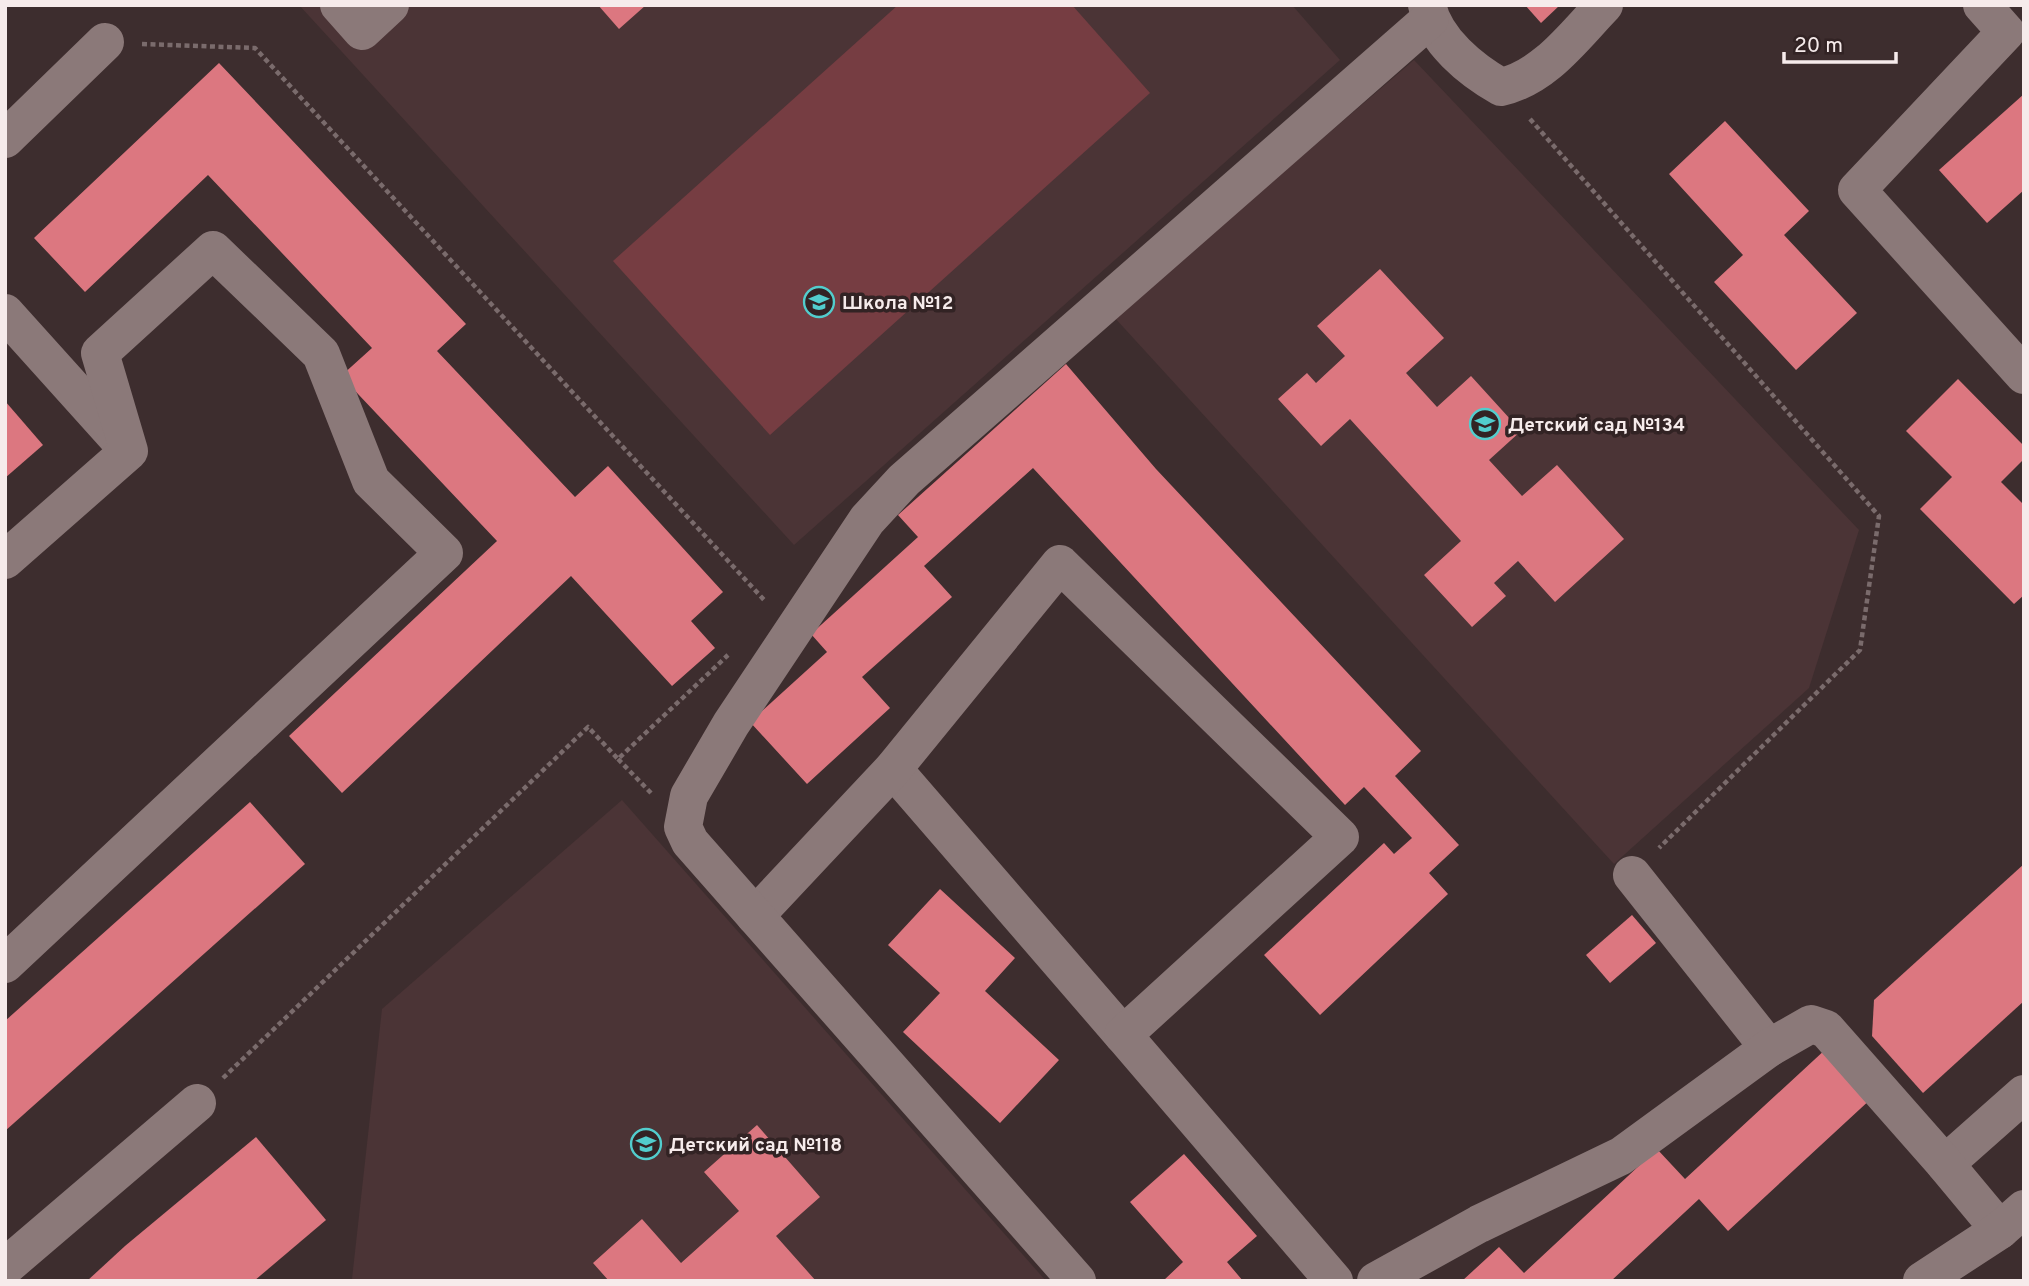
<svg xmlns="http://www.w3.org/2000/svg" width="2029" height="1286" font-family="Overpass,sans-serif">
  <style>
    .built { fill: #4b3436 }
    .green { fill: #763d42 }
    .building { fill: #dc7780 }
    .lines { fill: none; stroke-linecap: round; stroke-linejoin: round }
    .path { stroke: #7a6b6c; stroke-width: 4.5; stroke-dasharray: 5 3.5; stroke-linecap: butt }
    .minor { stroke: #8b7979; stroke-width: 38 }
    .labels { text-anchor: middle; stroke-width: 7; stroke-linejoin: round; paint-order: stroke }
    .poi-label { font-size: 19px; font-weight: bold; fill: #f6ebeb; stroke: #322324; text-anchor: start }
  </style>
  <rect width="100%" height="100%" fill="#3d2d2e"/>
  <g class="built">
    <polygon points="299,5 1292,5 1340,60 794,545"/>
    <polygon points="1414,60 1859,530 1809,688 1614,864 1114,317"/>
    <polygon points="622,800 1046,1281 352,1279 382,1009"/>
  </g>
  <polygon class="green" points="898,5 1072,5 1150,93 770,435 613,261"/>
  <g class="building">
    <polygon points="598,5 646,5 619,29"/>
    <polygon points="1525,5 1560,5 1541,23"/>
    <polygon points="219,63 466,324 437,351 575,497 608,466 723,592 691,621 715,648 672,686 571,576 342,793 289,736 497,541 341,376 372,348 208,175 85,292 34,238"/>
    <polygon points="2024,94 2024,190 1987,223 1939,170"/>
    <polygon points="1725,121 1809,211 1784,235 1857,313 1796,370 1714,282 1743,255 1669,174"/>
    <polygon points="1380,269 1444,338 1406,373 1437,407 1471,376 1521,431 1489,460 1522,496 1557,465 1624,539 1555,602 1518,561 1494,583 1506,596 1472,627 1424,575 1461,541 1350,419 1321,446 1278,399 1307,373 1316,383 1345,356 1317,326"/>
    <polygon points="1066,364 1156,469 1421,751 1395,776 1459,845 1429,873 1448,894 1320,1015 1264,955 1384,843 1394,854 1412,838 1364,787 1345,805 1033,468 924,566 952,597 862,677 890,708 807,784 750,722 827,652 811,634 918,537 898,515"/>
    <polygon points="1958,379 2024,446 2024,459 2001,482 2024,505 2024,595 2014,604 1920,509 1952,477 1906,431"/>
    <polygon points="5,401 43,445 5,478"/>
    <polygon points="250,802 305,864 5,1131 5,1021"/>
    <polygon points="2024,864 2024,1001 1923,1093 1872,1036 1874,1000"/>
    <polygon points="940,889 1015,958 985,991 1059,1060 1000,1123 903,1032 940,993 888,945"/>
    <polygon points="1632,915 1656,943 1610,983 1586,955"/>
    <polygon points="1827,1048 1873,1097 1728,1231 1699,1199 1611,1281 1462,1281 1499,1247 1524,1273 1657,1149 1685,1179"/>
    <polygon points="757,1125 820,1197 776,1236 816,1281 609,1281 593,1263 642,1219 681,1263 739,1211 704,1172"/>
    <polygon points="256,1137 326,1220 254,1281 87,1281 125,1246"/>
    <polygon points="1184,1154 1257,1236 1227,1262 1243,1281 1163,1281 1183,1262 1130,1202"/>
  </g>
  <g class="lines">
    <g class="path">
      <polyline points="142,44 255,48 766,602"/>
      <polyline points="1530,119 1879,516 1860,650 1659,848"/>
      <polyline points="618,759 651,793"/>
      <polyline points="223,1078 588,727 618,759 728,655"/>
    </g>
    <g class="minor">
      <polyline points="339,5 362,31 390,5"/>
      <path d="M1427,5C1435,41 1471,70 1501,87C1545,77 1574,36 1604,5"/>
      <polyline points="1982,5 2006,32 1857,190 2024,375"/>
      <polyline points="5,139 105,42"/>
      <polyline points="5,313 123,444"/>
      <polyline points="5,560 129,451 100,353 213,250 321,354 371,481 444,553 5,964"/>
      <polyline points="893,769 1123,1035"/>
      <polyline points="1632,875 1769,1048"/>
      <polyline points="755,916 893,769 1060,564 1340,837 1123,1035 1334,1281"/>
      <polyline points="1945,1164 2024,1094"/>
      <polyline points="5,1267 197,1103"/>
      <polyline points="1077,1281 690,842 683,827 689,796 731,724 867,520 904,480 1430,19"/>
      <polyline points="1376,1281 1479,1224 1621,1156 1769,1048 1811,1024 1826,1029 1945,1164 2000,1230"/>
      <polyline points="1922,1281 2000,1230 2024,1209"/>
    </g>
  </g>
  <defs>
    <g id="school-ring" transform="scale(1.575)"><circle r="9.5" fill="#322324" stroke="#52cdcd" stroke-width="1.5"/><path d="M0-5L7-2L0 1L-7-2ZM-4 1L0 2.5L4 1V4Q0 6-4 4Z" fill="#52cdcd"/></g>
  </defs>
  <g fill-rule="evenodd">
    <use href="#school-ring" x="819" y="302"/>
    <use href="#school-ring" x="1485" y="424"/>
    <use href="#school-ring" x="646" y="1144"/>
  </g>
  <g class="labels">
    <g class="poi-label">
      <text x="842" y="309">Школа №12</text>
      <text x="1508" y="431">Детский сад №134</text>
      <text x="669" y="1151">Детский сад №118</text>
    </g>
  </g>
  <rect width="2029" height="1286" fill="none" stroke="#f6ebeb" stroke-width="14"/>
  <path d="M1784 52v10h112v-10" fill="none" stroke="#f6ebeb" stroke-width="3.5"/>
  <text x="1794" y="52" font-size="21" fill="#f6ebeb" stroke="#322324" stroke-width="5" paint-order="stroke">20 m</text>
</svg>
